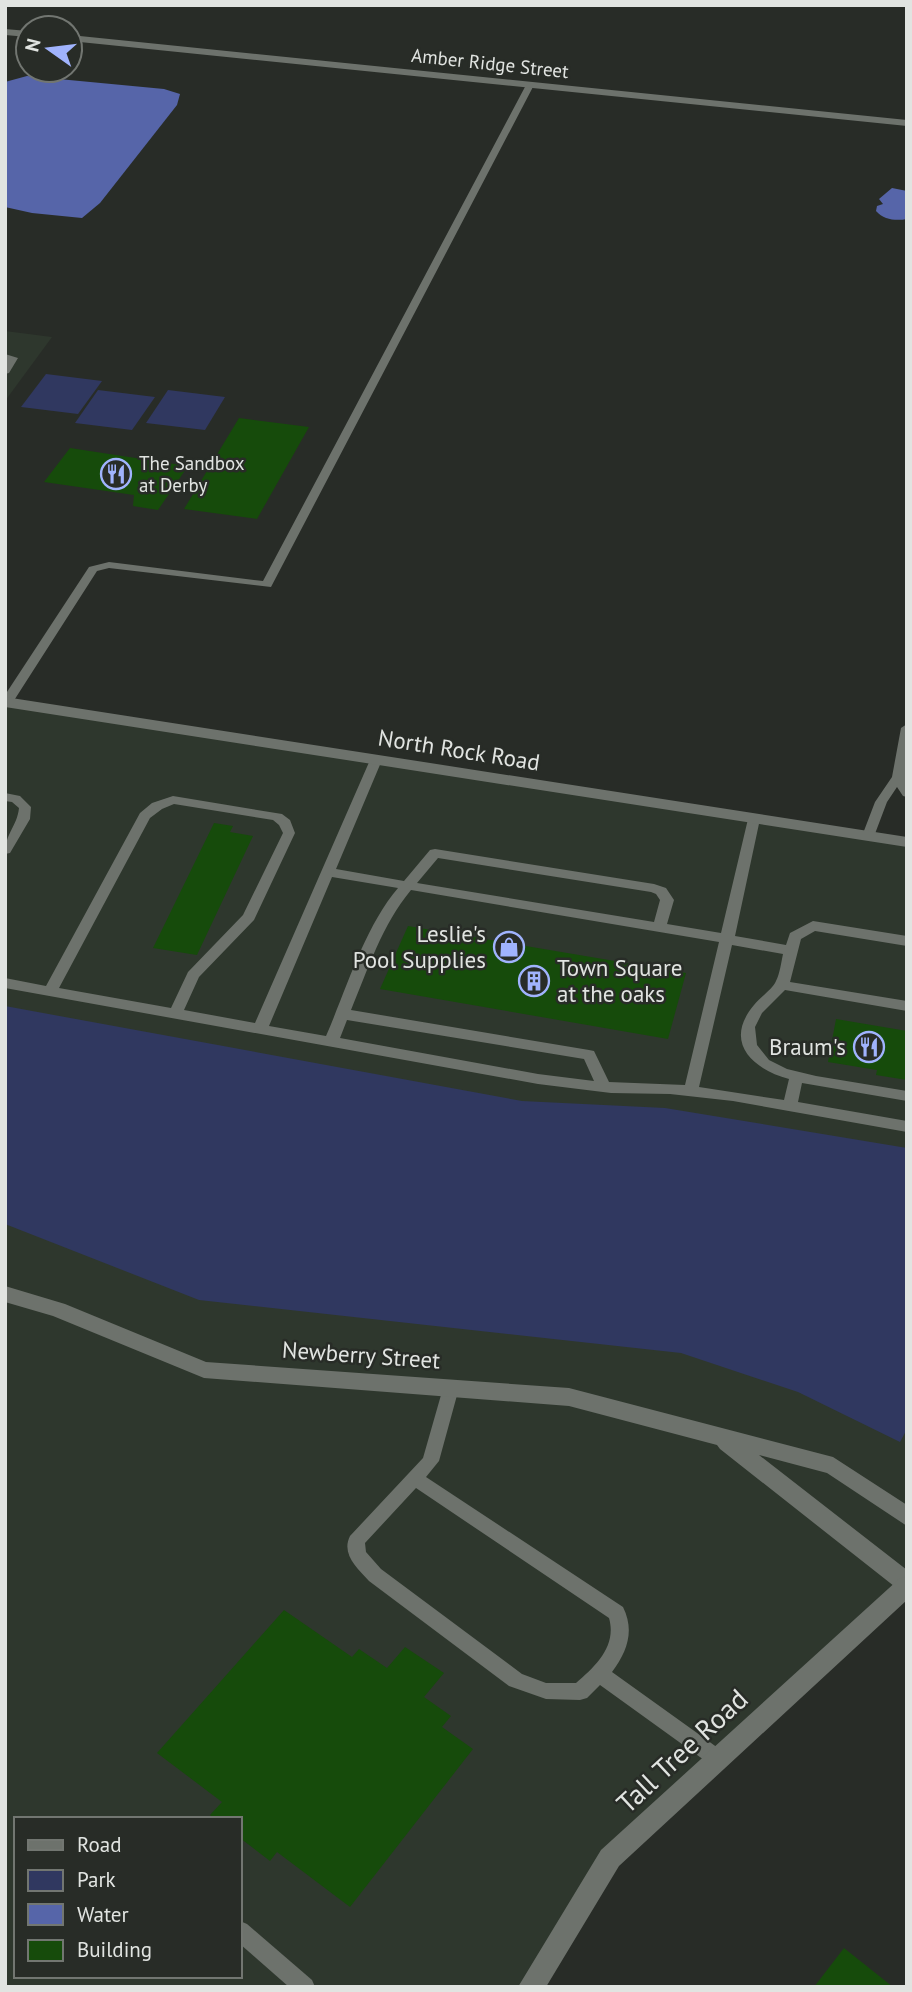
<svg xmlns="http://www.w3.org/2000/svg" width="912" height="1992" font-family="'PT Sans',sans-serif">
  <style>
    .built { fill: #2e372d; fill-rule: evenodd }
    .green { fill: #303860 }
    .water { fill: #5665a9 }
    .building { fill: #164b0b }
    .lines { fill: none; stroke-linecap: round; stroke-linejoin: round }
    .service { fill: #6d726c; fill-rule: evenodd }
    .minor { fill: #6d726c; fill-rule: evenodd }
    .tertiary { fill: #6d726c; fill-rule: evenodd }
    .secondary { fill: #6d726c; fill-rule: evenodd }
    .labels { text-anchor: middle; stroke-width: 5; stroke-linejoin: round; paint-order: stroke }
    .far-street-label { font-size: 19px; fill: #e1e4e1; stroke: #282c27 }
    .far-poi-label { font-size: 19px; fill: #e1e4e1; stroke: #282c27; text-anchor: start }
    .street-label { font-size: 23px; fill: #e1e4e1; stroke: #282c27 }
    .poi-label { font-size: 23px; fill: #e1e4e1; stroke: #282c27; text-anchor: end }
    .near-street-label { font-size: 28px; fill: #e1e4e1; stroke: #282c27 }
  </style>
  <rect width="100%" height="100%" fill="#282c27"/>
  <g class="built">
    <polygon points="5,331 52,337 5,401"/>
    <path d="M5,701L907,842V1586L610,1858L542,1987H5ZM16,1819H240V1976H16Z"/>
  </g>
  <g class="green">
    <polygon points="46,374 102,381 78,414 21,407"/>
    <polygon points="98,390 155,397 132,430 75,423"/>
    <polygon points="168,390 225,397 205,430 146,423"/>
    <polygon points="5,1006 522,1101 665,1108 907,1148 907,1429 900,1442 798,1392 681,1353 199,1300 5,1224"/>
  </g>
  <g class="water">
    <polygon points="27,76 164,89 180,94 177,105 100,203 82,218 32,213 5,207 5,82"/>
    <path d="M892,188L907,191V219C896,221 884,220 876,211L877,206L883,204L879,199Z"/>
  </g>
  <g class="building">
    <polygon points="239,418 309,427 257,519 184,509"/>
    <polygon points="70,448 188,466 158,510 133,506 134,495 44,482"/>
    <polygon points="214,823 233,826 230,832 253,836 197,955 153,948"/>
    <polygon points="408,926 686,973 668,1039 380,989"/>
    <polygon points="836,1019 907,1031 907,1080 876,1075 877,1070 828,1062"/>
    <polygon points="284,1610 352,1657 359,1649 387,1668 405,1647 444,1673 424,1697 451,1716 442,1727 473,1749 350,1907 277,1852 270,1861 240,1838 240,1819 214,1819 210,1815 222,1802 157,1753"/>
    <polygon points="844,1948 893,1987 814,1987"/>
  </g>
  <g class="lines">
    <g class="service">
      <polygon points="530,83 534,85 271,587 109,568 97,571 13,702 5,705 5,695 89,567 109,562 263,581 526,85"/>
      <polygon points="5,354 18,358 9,373 5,374"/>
      <path d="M907,724C907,741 906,757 905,773C905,780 907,789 907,797L903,796L897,787L887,802L873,839H863L862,836L875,802L892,777L901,728Z"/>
      <path d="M376,756L382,760L336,869L404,881L430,850L435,849L654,884L666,888L674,900L667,924L721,933L748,819L749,816H759L760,819L735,936L786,945L790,933L813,921L907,936V946L815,931L801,939L790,982L907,1001V1011L785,990L762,1013L755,1027L757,1045L769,1060L787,1069L816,1076L907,1091V1101L802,1083L798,1102L907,1121V1132L733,1101L670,1094L611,1093L538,1084L5,988V978L46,986L140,813L152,803L173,796L282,814L290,820L295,833L254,920L199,977L184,1010L255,1023L370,760ZM174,804L273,820L279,825L283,833L243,915L188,972L171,1008L59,988L150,818L162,809ZM438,858L651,892L656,894L660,900L654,922L417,883ZM332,877L398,888C364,928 347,988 326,1036L269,1026ZM411,890L719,942L685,1085L609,1082L594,1051L589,1050L351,1010C368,969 382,925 411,890ZM732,945L783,954C781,963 780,973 776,981C772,990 760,997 754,1005C723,1042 752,1069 789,1079L784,1100L699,1087ZM347,1020L584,1059L594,1081L538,1074L340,1038Z"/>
      <path d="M5,793L20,796L31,807L30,819L10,853L5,854C5,833 17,827 19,808L12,802L5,801Z"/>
      <path d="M451,1381L457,1383L459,1388L439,1461L426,1477L623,1607C635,1631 627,1652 612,1672L725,1753L727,1759L725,1765L718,1768L711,1765L600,1685L587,1698L580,1700L546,1699L509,1686L369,1581C357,1568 341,1554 350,1536L423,1458L443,1388L445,1383ZM416,1488L609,1618C617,1646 596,1666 576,1683H546L522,1674L381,1569L366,1552L365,1543Z"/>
      <polygon points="240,1921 247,1924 312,1980 315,1987 289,1987 240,1944"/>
    </g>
    <g class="minor">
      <polygon points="5,29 28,31 28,37 5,35"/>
      <polygon points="70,35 907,120 907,126 70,41"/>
      <polygon points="5,1286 65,1304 206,1362 569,1388 833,1457 907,1505 907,1526 827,1473 759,1455 907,1570 907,1593 899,1590 720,1449 717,1445 569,1406 204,1378 53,1316 5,1302"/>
    </g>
    <polygon class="tertiary" points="907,1576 907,1600 619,1866 546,1987 518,1987 601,1850 899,1579"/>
    <polygon class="secondary" points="5,697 907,837 907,847 5,707"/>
  </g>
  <defs>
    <g id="restaurant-ring" transform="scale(1.575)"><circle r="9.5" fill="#282c27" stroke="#a0b3fd" stroke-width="1.5"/><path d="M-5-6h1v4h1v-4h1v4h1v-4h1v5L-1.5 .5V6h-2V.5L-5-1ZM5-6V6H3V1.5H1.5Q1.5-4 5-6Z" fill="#a0b3fd"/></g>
    <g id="shop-ring" transform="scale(1.575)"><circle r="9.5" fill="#282c27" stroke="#a0b3fd" stroke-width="1.5"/><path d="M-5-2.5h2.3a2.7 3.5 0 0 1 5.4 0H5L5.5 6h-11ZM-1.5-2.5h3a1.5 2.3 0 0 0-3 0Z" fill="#a0b3fd"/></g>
    <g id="building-ring" transform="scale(1.575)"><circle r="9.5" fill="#282c27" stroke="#a0b3fd" stroke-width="1.5"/><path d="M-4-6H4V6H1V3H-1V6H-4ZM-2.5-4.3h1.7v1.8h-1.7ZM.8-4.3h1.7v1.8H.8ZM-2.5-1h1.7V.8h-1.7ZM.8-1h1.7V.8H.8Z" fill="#a0b3fd"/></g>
  </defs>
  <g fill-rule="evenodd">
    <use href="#restaurant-ring" x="116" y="474"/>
    <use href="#shop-ring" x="509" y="947"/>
    <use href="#building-ring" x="534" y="981"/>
    <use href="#restaurant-ring" x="869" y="1047"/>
  </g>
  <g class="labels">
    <g class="far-street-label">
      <text transform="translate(490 63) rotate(6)" y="7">Amber Ridge Street</text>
    </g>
    <g class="far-poi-label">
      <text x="139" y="470">The Sandbox<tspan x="139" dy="22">at Derby</tspan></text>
    </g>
    <g class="street-label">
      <text transform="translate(459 750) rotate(9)" y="8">North Rock Road</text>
      <text transform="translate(361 1355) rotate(4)" y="8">Newberry Street</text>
    </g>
    <g class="poi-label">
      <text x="486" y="942">Leslie's<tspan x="486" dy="26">Pool Supplies</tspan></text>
      <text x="557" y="976" text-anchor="start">Town Square<tspan x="557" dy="26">at the oaks</tspan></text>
      <text x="846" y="1055">Braum's</text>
    </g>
    <g class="near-street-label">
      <text transform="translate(682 1751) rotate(-43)" y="10">Tall Tree Road</text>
    </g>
  </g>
  <rect width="912" height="1992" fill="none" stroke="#e1e4e1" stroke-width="14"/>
  <rect x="14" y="1817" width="228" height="161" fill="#282c27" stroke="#727671" stroke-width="2"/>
  <rect x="28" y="1840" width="35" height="10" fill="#6d726c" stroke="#727671" stroke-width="2"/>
  <text x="77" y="1852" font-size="21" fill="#e1e4e1">Road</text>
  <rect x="28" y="1870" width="35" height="21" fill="#303860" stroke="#727671" stroke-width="2"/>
  <text x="77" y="1887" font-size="21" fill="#e1e4e1">Park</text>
  <rect x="28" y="1904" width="35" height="21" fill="#5665a9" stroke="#727671" stroke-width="2"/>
  <text x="77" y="1922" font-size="21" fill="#e1e4e1">Water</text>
  <rect x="28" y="1940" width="35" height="21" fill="#164b0b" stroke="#727671" stroke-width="2"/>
  <text x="77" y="1957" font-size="21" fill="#e1e4e1">Building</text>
  <g transform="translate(49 49) rotate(284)"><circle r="33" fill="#282c27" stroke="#727671" stroke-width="2"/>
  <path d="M0-5L12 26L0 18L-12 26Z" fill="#a0b3fd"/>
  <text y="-10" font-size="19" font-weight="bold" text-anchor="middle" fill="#e1e4e1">N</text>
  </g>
</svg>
